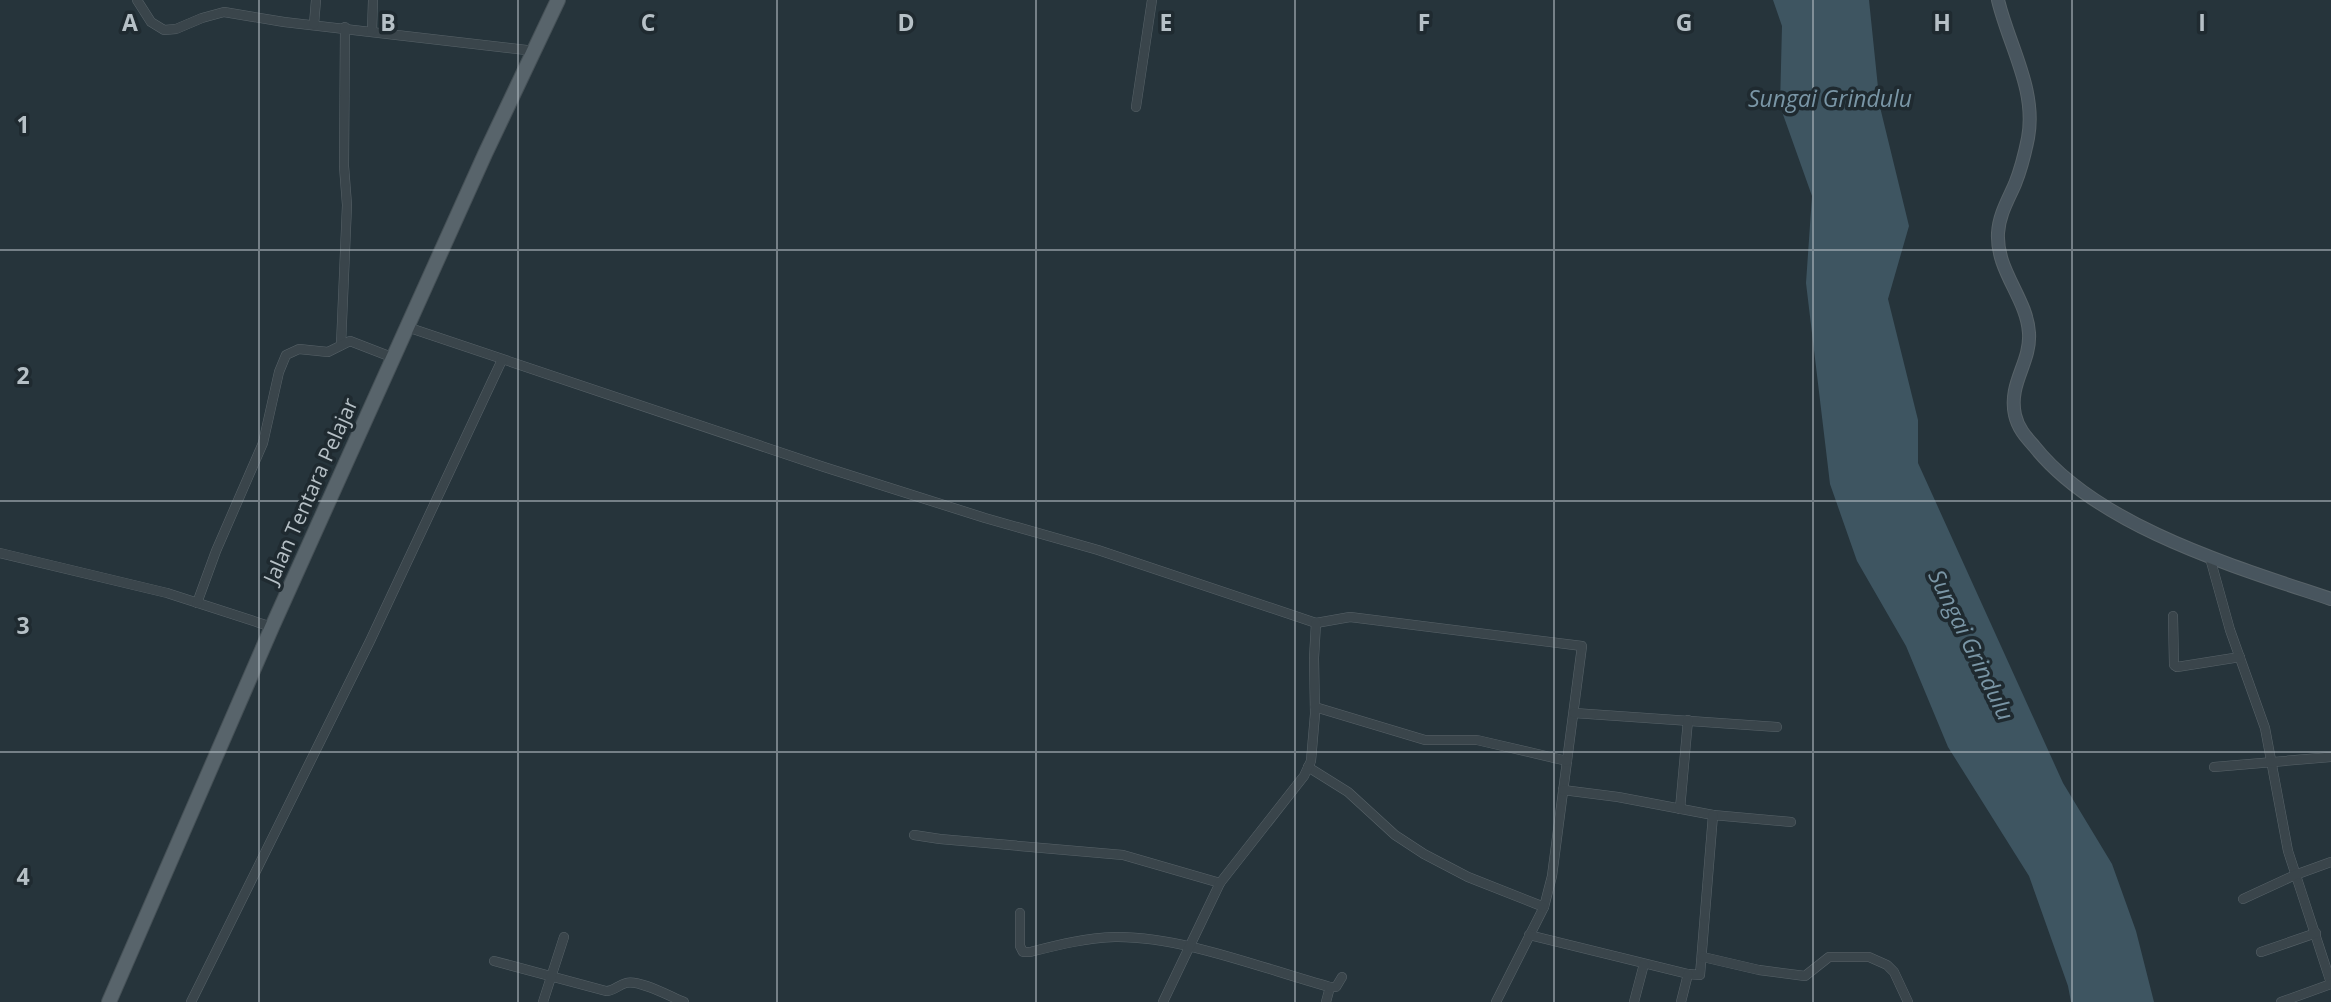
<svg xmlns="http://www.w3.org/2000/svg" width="2331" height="1002" font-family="'Open Sans',sans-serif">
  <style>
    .water { fill: #3e5561 }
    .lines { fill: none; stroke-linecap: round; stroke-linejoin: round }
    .street-casing { stroke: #586369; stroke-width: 10 }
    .secondary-casing { stroke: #586369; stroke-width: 14 }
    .primary-casing { stroke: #465157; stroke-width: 16 }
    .street { stroke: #3a454b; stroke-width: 9 }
    .secondary { stroke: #48555e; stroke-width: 12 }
    .primary { stroke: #58646b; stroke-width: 14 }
    .grid { fill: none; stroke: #b6c0c6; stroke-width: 2; stroke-opacity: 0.55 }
    .labels { text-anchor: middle; stroke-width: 7; stroke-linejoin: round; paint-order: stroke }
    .street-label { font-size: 21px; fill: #b6c0c6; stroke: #1f2a30 }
    .water-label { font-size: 23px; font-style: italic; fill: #7a96a6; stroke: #1f2a30 }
    .grid-label { font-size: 23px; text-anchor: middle; font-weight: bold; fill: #b6c0c6; stroke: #1f2a30; stroke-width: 7; stroke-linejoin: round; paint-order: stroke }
  </style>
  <rect width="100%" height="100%" fill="#26343b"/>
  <polygon class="water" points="1773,0 1869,0 1880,107 1909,226 1888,299 1918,420 1918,463 2063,783 2112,864 2136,931 2154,1002 2071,1002 2068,986 2029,876 1948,747 1906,646 1857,561 1830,484 1806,283 1812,196 1780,106 1782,26"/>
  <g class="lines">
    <g class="street-casing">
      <g id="street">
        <polyline points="137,0 151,22 164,30 176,29 202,18 224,12 284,22 535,51"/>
        <polyline points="314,24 316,0"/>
        <polyline points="372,31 373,0"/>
        <polyline points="1136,107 1152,0"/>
        <polyline points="407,327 824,467 985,518 1098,550 1316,623 1350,617 1582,646 1552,876 1544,907 1496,1002"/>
        <polyline points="341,345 347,205 344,166 345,27"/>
        <polyline points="0,553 167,593 272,627"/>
        <polyline points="2210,558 2230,630 2265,728 2288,851 2331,983"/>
        <polyline points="197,603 216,551 263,443 279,372 286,355 299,349 328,352 350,341 394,358"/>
        <polyline points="2173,616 2174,665 2177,667 2240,657"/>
        <polyline points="1315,707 1425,740 1477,740 1567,761"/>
        <polyline points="1574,713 1777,727"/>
        <polyline points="1308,767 1348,792 1395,835 1424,854 1468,877 1544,907"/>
        <polyline points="2214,767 2331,757"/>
        <polyline points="1563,790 1618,797 1713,815 1791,822"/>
        <polyline points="1680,809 1688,720"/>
        <polyline points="914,835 940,839 1123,855 1220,883"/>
        <polyline points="2243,899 2295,875 2331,862"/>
        <path d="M1020,913V946L1023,952H1030C1058,945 1085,938 1115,937C1182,936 1264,969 1330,987L1326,1002"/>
        <polyline points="1529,935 1688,974 1700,975 1713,815"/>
        <polyline points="2261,952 2316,933"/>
        <polyline points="1703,957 1759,970 1805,976 1829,957 1869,957 1887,965 1894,972 1908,1002"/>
        <path d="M494,961L606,991C614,991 618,985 626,983C639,979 671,997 684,1002"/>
        <polyline points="1330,987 1336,987 1342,977"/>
        <polyline points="191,1002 370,641 502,360"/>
        <polyline points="543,1002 564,937"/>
        <polyline points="1163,1002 1220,883 1304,776 1311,761 1315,714 1314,658 1316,623"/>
        <polyline points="1634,1002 1644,964"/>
        <polyline points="1681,1002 1688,974"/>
        <polyline points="2281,1002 2331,984"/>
      </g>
    </g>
    <g class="secondary-casing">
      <path id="secondary" d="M1998,0C2009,46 2037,90 2028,138C2025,153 2021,169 2015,184C2008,200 1999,215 1998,233C1996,271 2027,298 2029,333C2031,363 2008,383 2015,415C2018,428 2025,436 2034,446C2098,527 2236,567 2331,599"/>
    </g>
    <g class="primary-casing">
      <polyline id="primary" points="109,1002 272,627 485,154 558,0"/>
    </g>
    <use href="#street" class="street"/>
    <use href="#secondary" class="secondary"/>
    <use href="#primary" class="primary"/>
  </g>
  <path class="grid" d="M259,0V1002M518,0V1002M777,0V1002M1036,0V1002M1295,0V1002M1554,0V1002M1813,0V1002M2072,0V1002M0,250H2331M0,501H2331M0,752H2331"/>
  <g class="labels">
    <g class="street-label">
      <text transform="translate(311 491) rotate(-66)" y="7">Jalan Tentara Pelajar</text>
    </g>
    <g class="water-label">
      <text x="1830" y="107">Sungai Grindulu</text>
      <text transform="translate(1971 645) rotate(64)" y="8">Sungai Grindulu</text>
    </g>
  </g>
  <g class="grid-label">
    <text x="130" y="31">A</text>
    <text x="388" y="31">B</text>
    <text x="648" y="31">C</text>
    <text x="906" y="31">D</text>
    <text x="1166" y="31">E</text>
    <text x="1424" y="31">F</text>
    <text x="1684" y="31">G</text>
    <text x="1942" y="31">H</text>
    <text x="2202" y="31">I</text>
    <text x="23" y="133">1</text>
    <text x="23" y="384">2</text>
    <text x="23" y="634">3</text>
    <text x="23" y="885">4</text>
  </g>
</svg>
